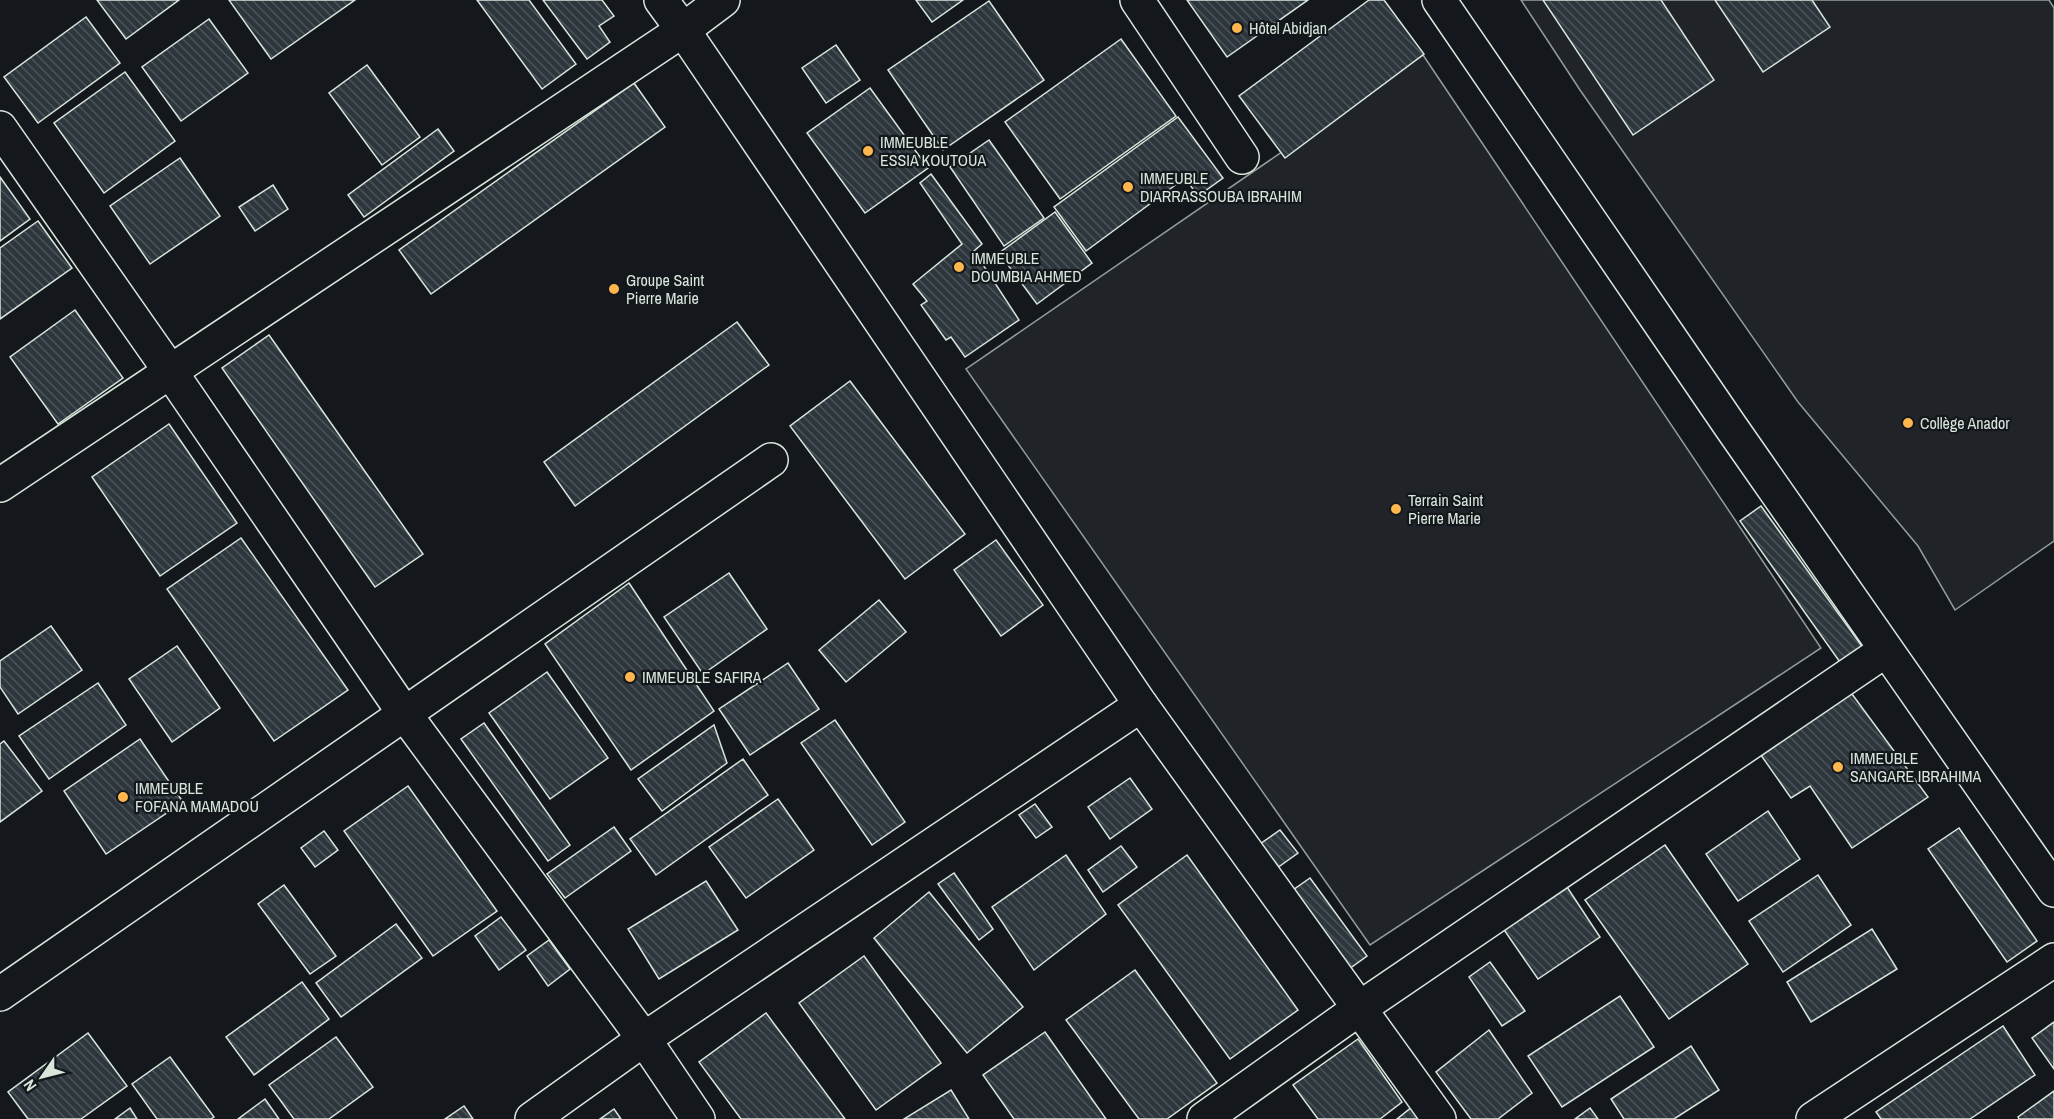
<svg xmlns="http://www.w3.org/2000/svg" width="2054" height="1119" font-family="'Archivo Narrow',sans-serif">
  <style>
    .pitch { fill: #202428; stroke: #939e99; stroke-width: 1.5 }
    .building { fill: url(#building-back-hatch); stroke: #d8e6dc; stroke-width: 1.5 }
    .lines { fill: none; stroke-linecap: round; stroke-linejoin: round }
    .minor-casing { stroke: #d8e6dc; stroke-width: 36 }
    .minor { stroke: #14181c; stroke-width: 33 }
    .poi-dot { fill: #ffb74d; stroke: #14181c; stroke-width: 2 }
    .labels { text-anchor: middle; stroke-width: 4.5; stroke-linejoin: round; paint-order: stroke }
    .poi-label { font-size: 16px; fill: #d8e6dc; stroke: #14181c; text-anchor: start }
  </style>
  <defs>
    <pattern id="building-back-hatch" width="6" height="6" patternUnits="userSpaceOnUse" patternTransform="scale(1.5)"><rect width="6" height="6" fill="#2c363c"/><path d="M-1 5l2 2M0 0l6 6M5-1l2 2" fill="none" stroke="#4a5358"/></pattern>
  </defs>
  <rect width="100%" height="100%" fill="#14181c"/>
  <g class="pitch">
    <polygon points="1521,0 2049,0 2054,8 2054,541 1955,610 1918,546 1798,402 1580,90"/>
    <polygon points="1423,55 1821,648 1370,945 966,369"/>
  </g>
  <g class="building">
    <polygon points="97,0 179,0 126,39"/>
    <polygon points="229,0 355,0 271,59"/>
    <polygon points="477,0 529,0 576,64 542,89"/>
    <polygon points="543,0 602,0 614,16 599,26 610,42 587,59"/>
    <polygon points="916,0 963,0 932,22"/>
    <polygon points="1187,0 1308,0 1227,57"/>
    <polygon points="1369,0 1384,0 1424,54 1285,158 1239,96"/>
    <polygon points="1543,0 1661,0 1714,80 1633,135"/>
    <polygon points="1715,0 1812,0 1830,27 1763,72"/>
    <polygon points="989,1 1044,80 943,150 888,70"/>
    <polygon points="86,17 120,63 38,123 4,77"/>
    <polygon points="209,19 248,73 181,121 142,67"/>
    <polygon points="1121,39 1176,116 1060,199 1005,122"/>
    <polygon points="836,45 860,80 826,103 802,68"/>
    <polygon points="367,65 420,137 382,165 329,93"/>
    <polygon points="125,72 175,141 104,193 54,123"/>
    <polygon points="634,83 665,127 431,294 399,250"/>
    <polygon points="870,88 928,168 865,213 807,133"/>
    <polygon points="1178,117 1223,178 1198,196 1185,178 1086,251 1054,207"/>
    <polygon points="438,129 454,151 364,217 348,195"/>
    <polygon points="989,140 1044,218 1004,246 950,167"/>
    <polygon points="180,158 220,216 150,264 110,206"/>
    <polygon points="931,174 982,244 974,251 1019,320 965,357 951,337 946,340 921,305 927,301 913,284 962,244 920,183"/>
    <polygon points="0,177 30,219 0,241"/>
    <polygon points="273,185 288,209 255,231 239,207"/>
    <polygon points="1055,212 1092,263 1037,304 999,253"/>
    <polygon points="38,221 72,268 0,319 0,248"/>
    <polygon points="75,310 123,378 58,424 10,357"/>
    <polygon points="737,322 769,365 575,506 544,462"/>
    <polygon points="269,335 423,554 375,587 222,368"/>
    <polygon points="850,381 965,534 905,579 790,426"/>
    <polygon points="169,424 237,523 160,576 92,477"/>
    <polygon points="1761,506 1864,649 1842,665 1740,521"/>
    <polygon points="241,538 348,690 274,741 167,589"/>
    <polygon points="996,540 1043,605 1001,636 954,570"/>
    <polygon points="729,573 767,629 703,674 664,617"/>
    <polygon points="629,583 714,711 631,770 545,644"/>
    <polygon points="879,600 906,632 846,682 819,650"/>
    <polygon points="51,626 82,670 18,714 0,687 0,661"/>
    <polygon points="177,646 220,708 172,742 129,679"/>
    <polygon points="788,663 819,709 750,755 719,709"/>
    <polygon points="547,672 608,758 550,799 489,713"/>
    <polygon points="98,683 126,725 49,779 19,736"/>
    <polygon points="1849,690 1928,797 1852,848 1810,786 1791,798 1756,748"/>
    <polygon points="835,720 905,822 872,845 801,743"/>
    <polygon points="484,723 570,845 548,861 461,739"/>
    <polygon points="714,725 727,763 662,811 638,779"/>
    <polygon points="140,739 183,802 106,854 64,791"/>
    <polygon points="4,741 42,791 0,822 0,744"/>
    <polygon points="743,759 768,795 656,875 630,839"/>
    <polygon points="1130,778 1152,809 1110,839 1088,807"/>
    <polygon points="408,786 497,911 433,956 344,831"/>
    <polygon points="778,799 814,850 746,898 709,847"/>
    <polygon points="1035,804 1052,827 1036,838 1019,815"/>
    <polygon points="1768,811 1800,859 1738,901 1706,854"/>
    <polygon points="614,827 631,851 565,898 547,874"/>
    <polygon points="1959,828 2037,941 2007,962 1928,849"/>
    <polygon points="1280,830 1298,853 1277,868 1260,844"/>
    <polygon points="324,831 338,850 315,867 301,848"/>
    <polygon points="1665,845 1748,964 1669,1019 1585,900"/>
    <polygon points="1121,846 1137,867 1103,892 1088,870"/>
    <polygon points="1066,855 1106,914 1034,970 992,907"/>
    <polygon points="1187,855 1298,1010 1230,1059 1118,905"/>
    <polygon points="954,873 993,929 979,940 938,884"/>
    <polygon points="1818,875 1851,925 1783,972 1749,921"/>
    <polygon points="1310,878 1367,956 1349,969 1293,890"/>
    <polygon points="706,881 738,930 659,979 628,929"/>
    <polygon points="1563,881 1600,937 1538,979 1500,924"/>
    <polygon points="284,885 336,956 310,974 258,904"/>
    <polygon points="929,892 1023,1007 967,1053 874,938"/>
    <polygon points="501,917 526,950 499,970 475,936"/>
    <polygon points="396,924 422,958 341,1017 316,983"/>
    <polygon points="1872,929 1897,969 1811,1022 1787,982"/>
    <polygon points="549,940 570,969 548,986 527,956"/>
    <polygon points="864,956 941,1063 876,1110 799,1003"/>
    <polygon points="1490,962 1525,1011 1502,1026 1469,977"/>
    <polygon points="1135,970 1217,1083 1167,1119 1139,1119 1066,1020"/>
    <polygon points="302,982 329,1019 254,1075 226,1037"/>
    <polygon points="1620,996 1654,1047 1562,1107 1528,1056"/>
    <polygon points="766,1013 845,1119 741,1119 699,1062"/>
    <polygon points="2054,1022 2054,1069 2032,1038"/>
    <polygon points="2003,1026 2035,1075 1970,1119 1881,1119 1876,1112"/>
    <polygon points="1489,1030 1532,1093 1498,1119 1471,1119 1436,1072"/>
    <polygon points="1045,1032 1106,1119 1014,1119 983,1075"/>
    <polygon points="88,1033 127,1086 81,1119 28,1119 8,1092"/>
    <polygon points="336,1037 373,1087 329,1119 294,1119 269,1085"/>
    <polygon points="1358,1039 1402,1102 1380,1119 1318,1119 1293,1085"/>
    <polygon points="1691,1046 1719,1090 1674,1119 1624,1119 1611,1099"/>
    <polygon points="170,1057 214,1117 211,1119 157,1119 132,1084"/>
    <polygon points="951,1090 969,1119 904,1119"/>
    <polygon points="2054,1091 2054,1119 2019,1119 2018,1117"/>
    <polygon points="265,1099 279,1119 238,1119"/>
    <polygon points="464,1106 473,1119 445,1119"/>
    <polygon points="1412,1107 1419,1119 1397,1119"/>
    <polygon points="130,1108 137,1119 115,1119"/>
    <polygon points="1590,1108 1598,1119 1575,1119"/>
    <polygon points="614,1109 621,1119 600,1119"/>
  </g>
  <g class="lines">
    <g class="minor-casing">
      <g id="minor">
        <polyline points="661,0 683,30 1141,705 1439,1119"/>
        <polyline points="1137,0 1242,157"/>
        <polyline points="1439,0 1731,427 2054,890"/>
        <polyline points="0,128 170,371 404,713 644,1039 698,1119"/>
        <polyline points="0,485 683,30 723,0"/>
        <polyline points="0,994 771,460"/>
        <polyline points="532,1119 644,1039 1141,705"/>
        <polyline points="1204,1119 1360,1008 1886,650"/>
        <polyline points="1813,1119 2054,960"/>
      </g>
    </g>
    <use href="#minor" class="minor"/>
  </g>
  <g class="poi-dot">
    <circle cx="1237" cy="28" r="6"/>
    <circle cx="868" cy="151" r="6"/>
    <circle cx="1128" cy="187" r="6"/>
    <circle cx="959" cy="267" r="6"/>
    <circle cx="614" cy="289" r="6"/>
    <circle cx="1908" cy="423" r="6"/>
    <circle cx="1396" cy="509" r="6"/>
    <circle cx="630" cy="677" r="6"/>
    <circle cx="1838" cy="767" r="6"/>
    <circle cx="123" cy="797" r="6"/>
  </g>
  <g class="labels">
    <g class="poi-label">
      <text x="1249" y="34">Hôtel Abidjan</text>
      <text x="880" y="148">IMMEUBLE<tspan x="880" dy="18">ESSIA KOUTOUA</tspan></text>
      <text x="1140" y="184">IMMEUBLE<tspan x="1140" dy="18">DIARRASSOUBA IBRAHIM</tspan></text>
      <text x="971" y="264">IMMEUBLE<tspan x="971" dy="18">DOUMBIA AHMED</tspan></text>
      <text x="626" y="286">Groupe Saint<tspan x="626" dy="18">Pierre Marie</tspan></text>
      <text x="1920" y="429">Collège Anador</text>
      <text x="1408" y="506">Terrain Saint<tspan x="1408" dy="18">Pierre Marie</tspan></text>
      <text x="642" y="683">IMMEUBLE SAFIRA</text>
      <text x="1850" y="764">IMMEUBLE<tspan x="1850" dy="18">SANGARE IBRAHIMA</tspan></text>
      <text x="135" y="794">IMMEUBLE<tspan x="135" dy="18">FOFANA MAMADOU</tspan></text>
    </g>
  </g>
  <g transform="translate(42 1077) rotate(235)" stroke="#14181c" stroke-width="4.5" paint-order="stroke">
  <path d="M0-4.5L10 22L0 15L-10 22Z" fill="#d8e6dc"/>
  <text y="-9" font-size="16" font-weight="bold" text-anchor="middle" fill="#d8e6dc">N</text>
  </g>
</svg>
